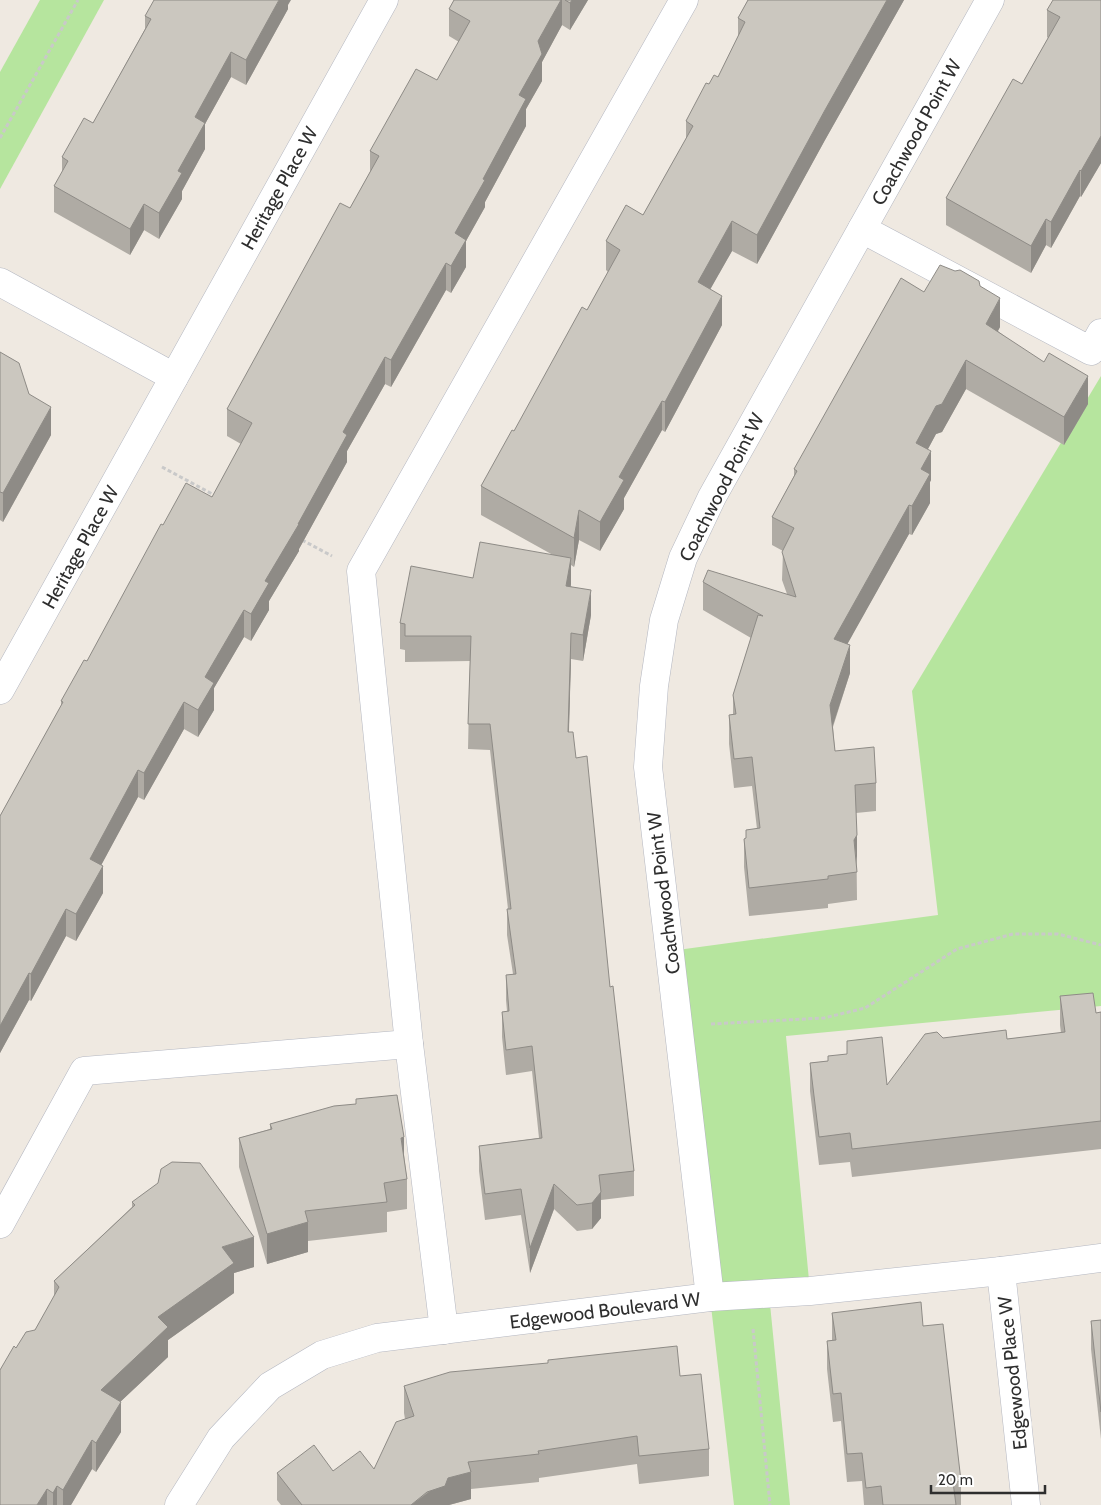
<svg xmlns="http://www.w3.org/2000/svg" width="1101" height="1505" font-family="Cabin,sans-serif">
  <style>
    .green { fill: #b6e59e }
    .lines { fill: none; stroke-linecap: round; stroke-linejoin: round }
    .minor-casing { stroke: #b4b7c1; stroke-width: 29 }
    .path { stroke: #c9c9c9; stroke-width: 3; stroke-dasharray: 4 2.5; stroke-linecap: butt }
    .minor { stroke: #fff; stroke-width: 28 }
    .wall { fill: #afaba4 }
    .shaded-wall { fill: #8e8b86 }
    .building { fill: #cbc7bf; stroke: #8e8b86 }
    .labels { text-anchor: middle; stroke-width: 5; stroke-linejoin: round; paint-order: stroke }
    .street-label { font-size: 19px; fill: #2e2e2e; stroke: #fff }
  </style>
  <rect width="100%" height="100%" fill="#efe9e1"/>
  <g class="green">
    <polygon points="40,0 104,0 0,189 0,72"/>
    <polygon points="1101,376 1101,1006 786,1036 810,1291 769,1294 790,1505 734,1505 670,951 938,915 912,691"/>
  </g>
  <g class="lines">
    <g class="minor-casing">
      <g id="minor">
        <polyline points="862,229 1091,351 1101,333"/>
        <polyline points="0,282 174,377"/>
        <polyline points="0,690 384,0"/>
        <polyline points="0,1224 84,1071 409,1044"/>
        <polyline points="1001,1271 1026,1505"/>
        <polyline points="710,1297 648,767 654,686 664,620 683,558 712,497 990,0"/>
        <polyline points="444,1330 409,1044 361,571 684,0"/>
        <polyline points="179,1505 221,1438 270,1386 322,1355 377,1338 710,1297 810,1291 1001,1271 1101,1258"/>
      </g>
    </g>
    <g class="path">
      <polyline points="0,138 78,0"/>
      <polyline points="162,467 216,496"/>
      <polyline points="302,540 332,556"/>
      <polyline points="711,1024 824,1018 865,1008 957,949 1013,934 1058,934 1101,945"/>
      <polyline points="753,1329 770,1505"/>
    </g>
    <use href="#minor" class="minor"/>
  </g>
  <g class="wall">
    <polygon points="454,0 588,0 570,30 562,25 542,62 542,81 526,109 526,126 485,202 485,207 466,241 466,267 451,293 446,290 391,387 385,384 347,451 347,462 299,549 299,551 269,601 269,610 251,641 244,637 214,688 214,710 198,737 184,729 144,800 138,797 101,865 103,893 76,941 66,936 31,1001 29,1000 0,1053 0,816 61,706 61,701 87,661 163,525 212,497 241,444 227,436 227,409 350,208 370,172 370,151 437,80 459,42 449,36 449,9"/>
    <polygon points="748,0 904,0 825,140 757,264 732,251 710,289 722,325 665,432 662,430 624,498 624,509 600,551 579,540 574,567 571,565 571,586 591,615 583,661 571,659 569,732 576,758 610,987 634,1171 634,1196 601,1200 601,1218 592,1229 577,1231 554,1209 530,1273 521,1215 485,1220 479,1171 479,1146 539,1138 532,1071 506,1075 502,1037 502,1012 507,1011 506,1000 506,975 513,974 507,935 507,909 508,909 490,750 468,749 470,661 405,662 405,650 400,649 400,623 473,578 553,555 481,515 481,486 587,310 608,272 606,270 606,241 643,215 686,139 686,121 709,84 718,77 738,37 738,18"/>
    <polygon points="1101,0 1101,163 1081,197 1080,196 1051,248 1046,245 1031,273 946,225 946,198 1022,84 1048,38 1047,37 1047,10"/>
    <polygon points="288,5 288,9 246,85 231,77 205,124 205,149 182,191 182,199 159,239 144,230 130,255 54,212 54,186 62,173 62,157 93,123 145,29 145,16"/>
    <polygon points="980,286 1000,327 998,331 1088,404 1064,445 966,389 942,432 936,434 928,449 931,480 930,482 930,503 912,535 909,534 847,644 850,673 833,727 835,751 876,783 876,811 856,813 857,900 828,904 828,908 749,916 744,867 744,839 746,838 746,830 757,829 752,786 734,788 729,744 729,715 733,715 733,695 751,638 703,610 703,582 787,594 782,580 783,551 772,545 772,517 794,476 794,469 924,292"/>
    <polygon points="0,352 29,394 51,435 3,522 0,520"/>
    <polygon points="1060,996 1096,1013 1101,1012 1101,1149 852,1177 850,1162 819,1165 810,1091 810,1063 828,1061 828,1056 887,1085 943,1038 1007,1039 1061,1033 1060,1025"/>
    <polygon points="356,1099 404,1155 407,1179 407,1209 387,1212 387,1232 308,1241 308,1252 267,1264 239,1167 239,1138 270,1129 270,1124 356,1104"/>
    <polygon points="132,1202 254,1267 234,1273 234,1293 168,1340 168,1357 120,1402 121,1432 96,1472 92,1469 71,1505 0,1505 0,1370 16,1348 35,1330 54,1297 54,1281 132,1207"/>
    <polygon points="832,1313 923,1326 961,1481 961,1505 864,1505 862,1481 847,1482 841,1421 833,1422 827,1369 827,1341 832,1340"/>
    <polygon points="1101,1320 1101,1439 1091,1349 1091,1321"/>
    <polygon points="680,1376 709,1449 709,1476 639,1484 637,1464 539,1478 539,1482 471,1489 471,1499 449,1505 281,1505 277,1500 277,1473 374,1469 405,1419 404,1413 404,1386"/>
  </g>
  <g class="shaded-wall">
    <polygon points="279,0 291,0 288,5 288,9 246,85 246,60"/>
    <polygon points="561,0 562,0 562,25 542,62 542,81 526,109 526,126 485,202 485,207 466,241 466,267 451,293 451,266 455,233 483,179 538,41"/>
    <polygon points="572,0 588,0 570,30 570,3"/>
    <polygon points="887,0 904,0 825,140 757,264 757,235 825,110"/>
    <polygon points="231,52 231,77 205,124 205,149 182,191 182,199 159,239 159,213 178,171 195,117"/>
    <polygon points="1101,136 1101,163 1081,197 1081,171"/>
    <polygon points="1080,170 1080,196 1051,248 1051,222"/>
    <polygon points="144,204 144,230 130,255 130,229"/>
    <polygon points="1046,219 1046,245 1031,273 1031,246"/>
    <polygon points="732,221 732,251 698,311 698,282"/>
    <polygon points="446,263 446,290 391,387 391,360"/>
    <polygon points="722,296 722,325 665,432 665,402"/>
    <polygon points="1000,298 1000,327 986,352 986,324"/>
    <polygon points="385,357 385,384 347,451 347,462 299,549 299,551 269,601 269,610 251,641 251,614 265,581 298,524 343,432"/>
    <polygon points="966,360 966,389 942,432 936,434 916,471 916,443 936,406"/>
    <polygon points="1088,376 1088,404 1064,445 1064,417"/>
    <polygon points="662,401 662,430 624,498 624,509 600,551 600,522 619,477"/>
    <polygon points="51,407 51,435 3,522 3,493"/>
    <polygon points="931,451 931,480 930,482 930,503 912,535 912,506 921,469"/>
    <polygon points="909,505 909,534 834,668 834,639"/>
    <polygon points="579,510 579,540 574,567 574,538"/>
    <polygon points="571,558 571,584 566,611 566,586"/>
    <polygon points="591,590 591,615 583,661 583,635"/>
    <polygon points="244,610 244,637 214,688 214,710 198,737 198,710 205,677"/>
    <polygon points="571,633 571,659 568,758 568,732"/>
    <polygon points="850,645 850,673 830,734 830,705"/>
    <polygon points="184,702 184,729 144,800 144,773"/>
    <polygon points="138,770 138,797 90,886 90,859"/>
    <polygon points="857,835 857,864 854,840"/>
    <polygon points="103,866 103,893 76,941 76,914"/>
    <polygon points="66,909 66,936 31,1001 31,974"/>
    <polygon points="29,973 29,1000 0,1053 0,1026"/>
    <polygon points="404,1137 404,1167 401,1138"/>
    <polygon points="554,1184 554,1209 530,1273 530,1248"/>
    <polygon points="601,1192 601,1218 592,1229 592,1203"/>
    <polygon points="308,1222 308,1252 267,1264 267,1234"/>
    <polygon points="254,1237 254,1267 234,1273 234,1293 168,1340 168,1357 101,1420 101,1390 158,1317 222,1247"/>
    <polygon points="121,1402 121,1432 96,1472 96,1443"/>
    <polygon points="92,1440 92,1469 71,1505 63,1505 63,1490"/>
    <polygon points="471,1472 471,1499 449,1505 411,1505 448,1478"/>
    <polygon points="57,1486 57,1505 53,1505 53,1493"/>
    <polygon points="47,1489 47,1505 37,1505"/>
  </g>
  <g class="building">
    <polygon points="154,0 279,0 246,60 231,52 195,117 205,123 178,171 182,173 159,213 144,204 130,229 54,186 68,161 62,157 84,118 93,123 151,19 145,16"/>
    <polygon points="454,0 561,0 538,41 542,54 519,95 526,99 483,179 485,180 455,233 466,240 451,266 446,263 391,360 385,357 343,432 347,435 298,524 299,524 265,581 269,583 251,614 244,610 205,677 214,683 198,710 184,702 144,773 138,770 90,859 103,866 76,914 66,909 31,974 29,973 0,1026 0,816 63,702 61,701 84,660 87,661 161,524 163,525 186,483 212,497 252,423 227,409 340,203 350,208 379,156 370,151 416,69 437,80 470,21 449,9"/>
    <polygon points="565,0 572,0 570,3"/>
    <polygon points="748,0 887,0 825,110 757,235 732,221 698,282 722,296 665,402 662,401 619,477 624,480 600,522 579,510 574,538 481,486 512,430 514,431 582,307 587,310 620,250 606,241 626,205 643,215 693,126 686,121 706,83 709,84 714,75 718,77 745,22 738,18"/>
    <polygon points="1053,0 1101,0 1101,136 1081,171 1080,170 1051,222 1046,219 1031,246 946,198 1013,79 1022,84 1060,17 1047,10"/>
    <polygon points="940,265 955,271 960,270 979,281 980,286 1000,298 986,324 1044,362 1049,353 1088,376 1064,417 966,360 942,404 936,406 916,443 931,451 921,469 930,474 912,506 909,505 834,639 850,645 830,705 835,751 874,747 876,783 855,785 857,835 854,840 857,872 828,876 828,879 749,888 744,839 746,838 746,830 760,828 752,757 734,759 729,715 736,714 733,695 758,615 763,616 703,582 708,570 796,597 782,552 794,528 772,517 797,471 794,469 901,278 924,292"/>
    <polygon points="0,352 19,363 29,394 51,407 3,493 0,492"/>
    <polygon points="480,542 571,558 566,586 591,590 583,635 571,633 568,732 573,732 576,758 587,756 610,987 613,986 634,1171 599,1175 601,1192 592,1203 577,1205 554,1184 530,1248 521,1189 485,1194 479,1146 542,1138 532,1046 506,1050 502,1012 509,1011 506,975 516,974 507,909 511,909 490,724 468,724 471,636 405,636 405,624 400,623 411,566 473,578"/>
    <polygon points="1093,993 1096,1013 1101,1012 1101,1121 852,1149 850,1133 819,1137 810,1063 828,1061 828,1056 847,1054 847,1041 882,1037 887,1085 925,1034 937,1032 943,1038 1006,1030 1007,1039 1065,1032 1060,996"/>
    <polygon points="397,1095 404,1137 401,1138 407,1179 384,1183 387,1202 305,1211 308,1222 267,1234 239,1138 272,1129 270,1124 334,1106 356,1104 356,1099"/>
    <polygon points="172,1162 200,1163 254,1237 222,1247 234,1263 158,1317 168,1327 101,1390 121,1402 96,1443 92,1440 63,1490 57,1486 53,1493 47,1489 37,1505 0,1505 0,1370 14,1346 16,1348 26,1332 35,1330 59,1287 54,1281 135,1205 132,1202 158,1183 161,1169"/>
    <polygon points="921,1302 923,1326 943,1324 961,1481 953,1482 956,1505 883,1505 881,1486 866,1488 862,1453 847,1454 841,1393 833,1394 827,1341 836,1340 832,1313"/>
    <polygon points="1101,1320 1101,1412 1091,1321"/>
    <polygon points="677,1346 680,1376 701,1374 709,1449 639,1456 637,1436 538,1451 539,1454 468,1462 471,1472 448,1478 445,1486 427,1492 411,1505 302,1505 277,1473 314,1445 333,1471 360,1451 374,1469 396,1422 414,1416 404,1386 450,1372 548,1363 548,1360"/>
  </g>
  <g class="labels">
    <g class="street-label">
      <text transform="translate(916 132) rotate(-61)" y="7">Coachwood Point W</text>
      <text transform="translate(279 188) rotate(-61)" y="7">Heritage Place W</text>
      <text transform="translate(721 487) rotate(-63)" y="7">Coachwood Point W</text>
      <text transform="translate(80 547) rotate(-61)" y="7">Heritage Place W</text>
      <text transform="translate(663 893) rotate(-97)" y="7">Coachwood Point W</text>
      <text transform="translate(605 1310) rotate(-7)" y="7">Edgewood Boulevard W</text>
      <text transform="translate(1012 1373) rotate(-96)" y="7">Edgewood Place W</text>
    </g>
  </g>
  <path d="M931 1485v8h114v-8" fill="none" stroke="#2e2e2e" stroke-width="2.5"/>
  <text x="938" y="1485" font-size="15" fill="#2e2e2e" stroke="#ffffff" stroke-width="4" paint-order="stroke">20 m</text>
</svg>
